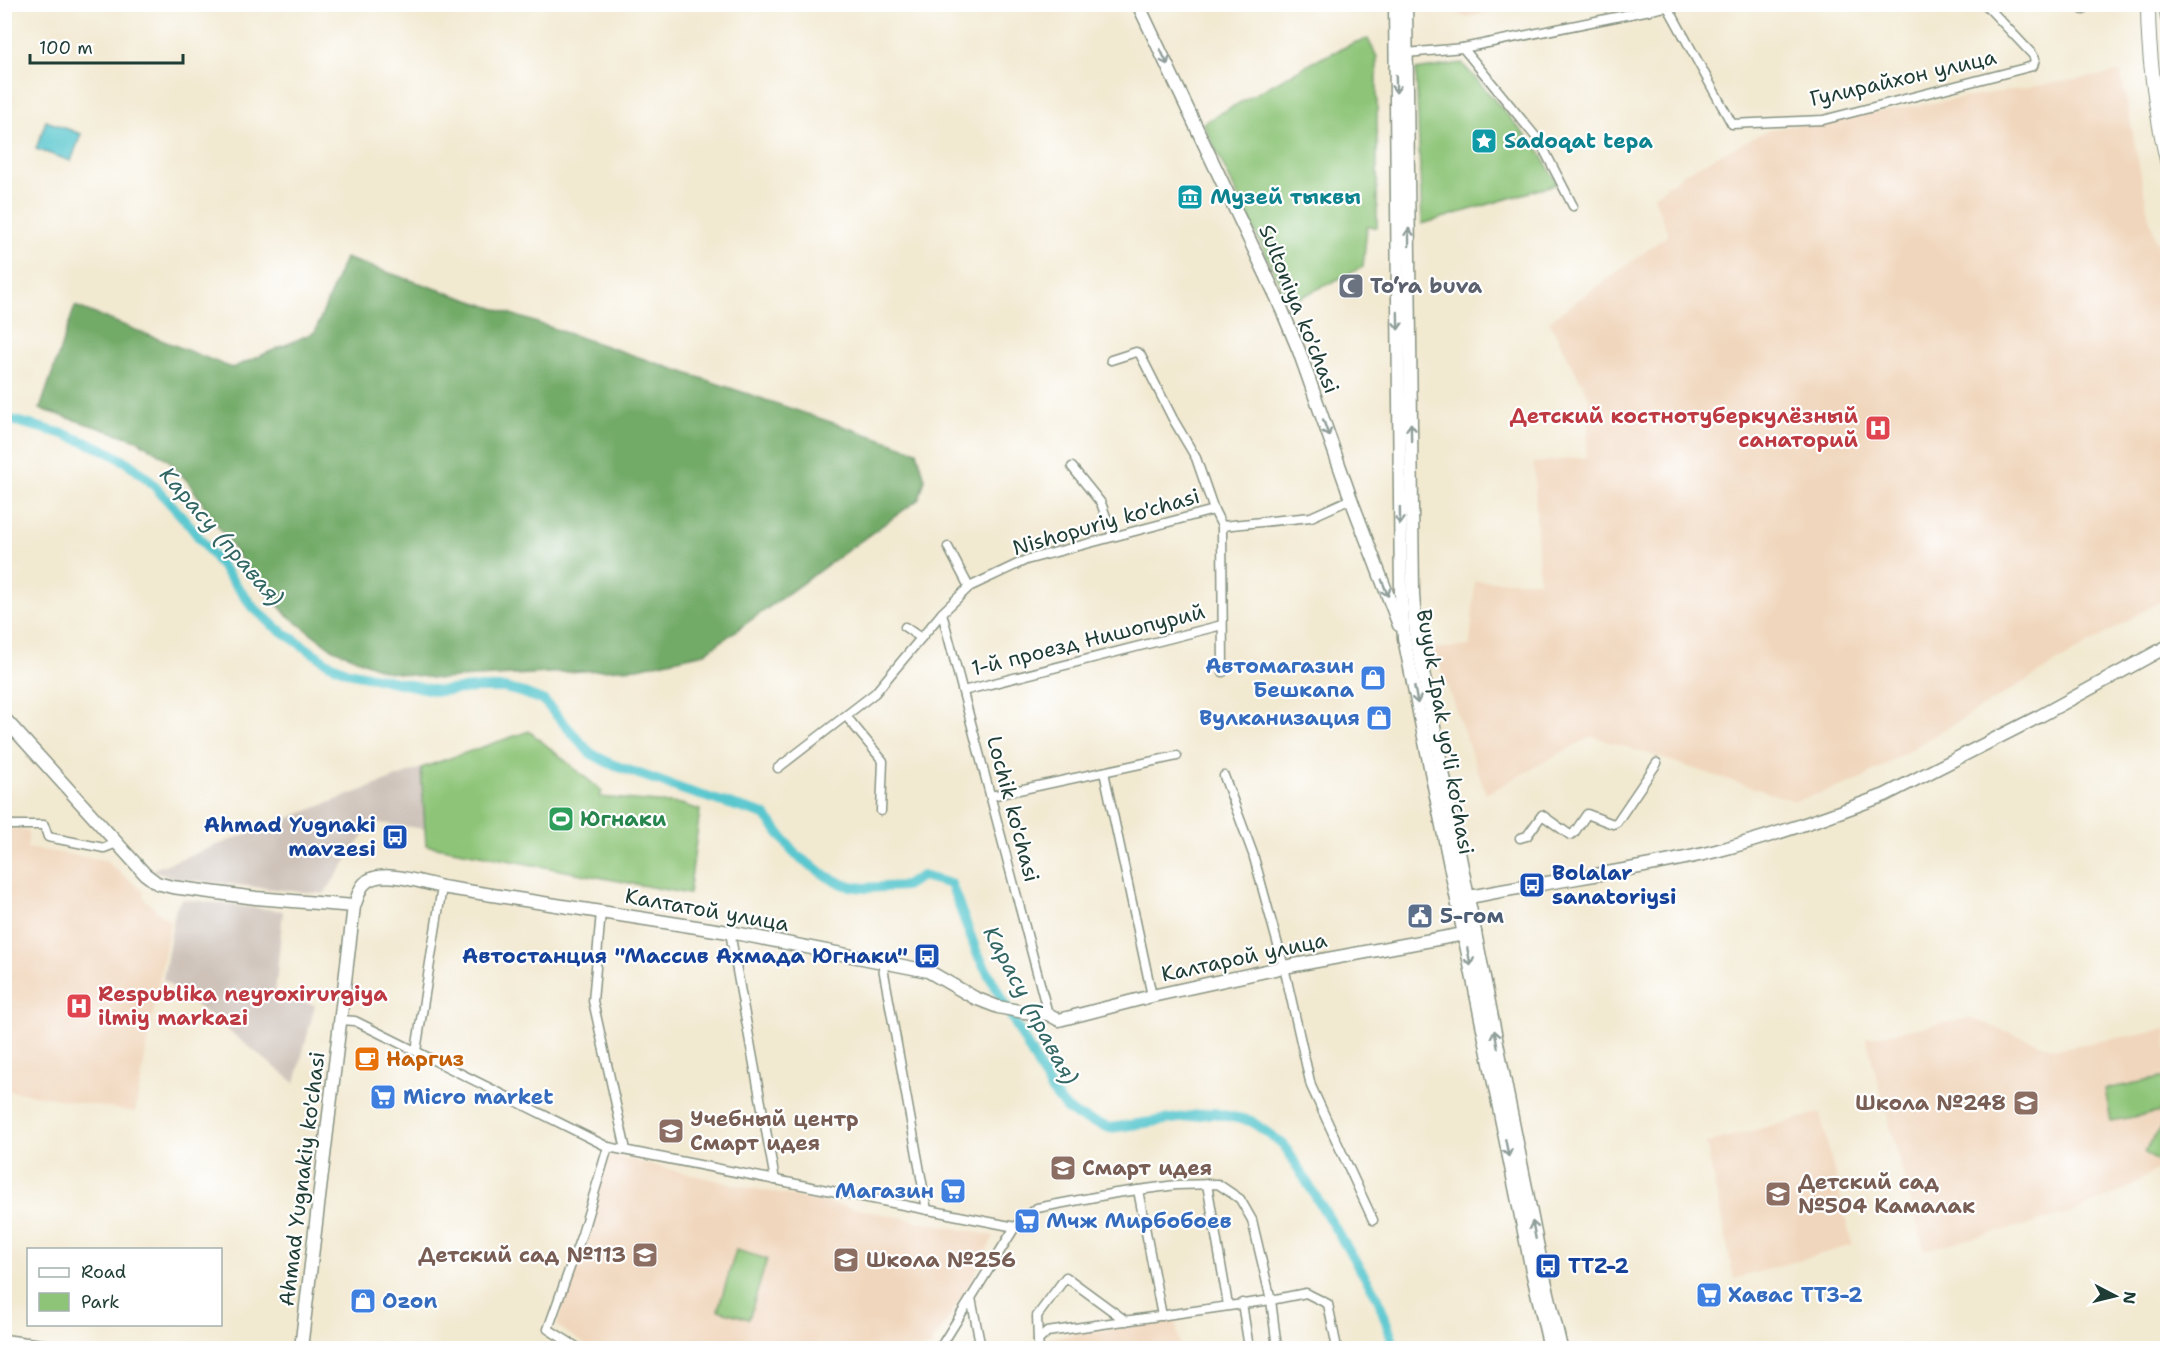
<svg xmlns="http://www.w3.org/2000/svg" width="2172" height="1353" font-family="'Shantell Sans',sans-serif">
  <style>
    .built { fill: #f0d6bc }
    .industrial { fill: #cec2b9 }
    .green { fill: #8dc477; stroke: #568056; stroke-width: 1.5 }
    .forest { fill: #72aa68; stroke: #48744e; stroke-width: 1.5 }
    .water { fill: #5ac7cf; stroke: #3c8282; stroke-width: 1.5 }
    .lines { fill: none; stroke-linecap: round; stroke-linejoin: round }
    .canal { stroke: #5ac7cf; stroke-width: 10 }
    .street-casing { stroke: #889382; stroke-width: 11 }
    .secondary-casing { stroke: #889382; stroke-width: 15 }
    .primary-casing { stroke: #889382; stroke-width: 16 }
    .street { stroke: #fff; stroke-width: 8 }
    .secondary { stroke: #fff; stroke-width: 12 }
    .primary { stroke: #fff; stroke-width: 14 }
    .oneway { stroke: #8f9e9a }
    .labels { text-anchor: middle; stroke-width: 4.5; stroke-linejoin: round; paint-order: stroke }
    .street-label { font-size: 21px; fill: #1f3d34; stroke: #fff }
    .culture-label { font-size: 21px; font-weight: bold; fill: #0d838f; stroke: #fff; text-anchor: start }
    .worship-label { font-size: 21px; font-weight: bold; fill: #5b616d; stroke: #fff; text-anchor: start }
    .health-label { font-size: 21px; font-weight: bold; fill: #be3a42; stroke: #fff; text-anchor: end }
    .shop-label { font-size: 21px; font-weight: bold; fill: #366cbe; stroke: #fff; text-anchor: start }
    .leisure-label { font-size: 21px; font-weight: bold; fill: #27864d; stroke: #fff; text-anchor: start }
    .transit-label { font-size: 21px; font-weight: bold; fill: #164399; stroke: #fff; text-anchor: end }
    .service-label { font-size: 21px; font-weight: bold; fill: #4e5e75; stroke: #fff; text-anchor: start }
    .food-label { font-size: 21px; font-weight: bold; fill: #c56008; stroke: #fff; text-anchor: start }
    .education-label { font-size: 21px; font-weight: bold; fill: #785e54; stroke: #fff; text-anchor: start }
    .water-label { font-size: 22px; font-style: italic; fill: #316662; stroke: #fff }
  </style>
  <rect width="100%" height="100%" fill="#fff"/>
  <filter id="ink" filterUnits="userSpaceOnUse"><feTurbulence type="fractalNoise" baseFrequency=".0167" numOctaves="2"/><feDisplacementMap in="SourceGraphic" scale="12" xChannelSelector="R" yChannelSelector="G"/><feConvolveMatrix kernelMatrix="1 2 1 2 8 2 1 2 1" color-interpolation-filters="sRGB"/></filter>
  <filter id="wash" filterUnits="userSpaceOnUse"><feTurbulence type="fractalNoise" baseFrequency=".008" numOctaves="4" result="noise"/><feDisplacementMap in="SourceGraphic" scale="24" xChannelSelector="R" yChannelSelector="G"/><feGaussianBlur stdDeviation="1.35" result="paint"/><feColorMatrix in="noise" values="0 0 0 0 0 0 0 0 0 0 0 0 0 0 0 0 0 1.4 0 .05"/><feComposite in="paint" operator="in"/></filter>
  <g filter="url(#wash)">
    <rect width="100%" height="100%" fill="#f2e9d1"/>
    <g class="built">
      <polygon points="1439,5 1523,5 1466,17"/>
      <polygon points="2121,72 2149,218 2167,272 2167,597 1858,781 1795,801 1592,736 1486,794 1434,649 1470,646 1475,581 1539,581 1534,463 1586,457 1590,399 1549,321 1668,235 1654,196 1688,171 1768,130"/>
      <polygon points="4,827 29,831 27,848 104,860 143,891 144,899 170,922 135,1112 5,1090"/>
      <polygon points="1969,1018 2056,1049 2167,1029 2167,1157 2163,1164 2134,1185 2070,1214 1924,1250 1866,1038"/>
      <polygon points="1820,1113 1852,1245 1734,1279 1706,1143"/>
      <polygon points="609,1155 731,1184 994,1236 970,1284 930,1348 687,1348 695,1318 686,1348 591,1348 557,1326"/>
      <polygon points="1175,1318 1180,1348 1049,1348 1047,1339"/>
    </g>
    <g class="industrial">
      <polygon points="421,768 425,829 373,822 324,894 175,879 151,870"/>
      <polygon points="182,899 283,911 275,994 315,1005 295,1083 163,979 176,907"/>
    </g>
    <g class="green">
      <polygon points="1368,39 1377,57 1377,227 1367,227 1363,267 1289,303 1203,123 1313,62 1356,42"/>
      <polygon points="1462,63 1540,152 1557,184 1422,224 1416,70"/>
      <polygon points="529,731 602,791 600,797 681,804 700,810 689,894 426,845 421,768"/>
      <polygon points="2167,1077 2167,1111 2111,1121 2105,1089"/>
      <polygon points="2161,1128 2167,1133 2167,1148 2158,1162 2144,1152"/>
      <polygon points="736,1250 767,1259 749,1319 718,1310"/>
    </g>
    <polygon class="forest" points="345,258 917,451 925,479 919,499 705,653 638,668 439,679 385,671 331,648 287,615 253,578 189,483 167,459 137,440 40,409 75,306 232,368 315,332"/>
    <polygon class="water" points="46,121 81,134 71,161 36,149"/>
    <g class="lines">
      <polyline class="canal" points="4,418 64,434 103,449 128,463 149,480 187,522 253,607 274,626 328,663 348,672 438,691 475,688 504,688 524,693 544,701 590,753 611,764 687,791 765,815 796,855 828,877 845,885 863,888 905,886 922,876 951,884 977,953 1052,1091 1064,1106 1077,1116 1110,1128 1213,1113 1251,1121 1284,1145 1378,1298 1395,1348"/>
    </g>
  </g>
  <g filter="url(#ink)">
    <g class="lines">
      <g class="street-casing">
        <g id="street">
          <polyline points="2078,4 2083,10"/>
          <polyline points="1406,53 1463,48"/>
          <polyline points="1573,206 1540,142 1463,48 1665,7 1669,9 1732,124 1823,120 2033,66 2035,59 2032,54 1985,4"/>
          <polyline points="1111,360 1136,352 1140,354 1173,419 1196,458 1214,510"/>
          <polyline points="1072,467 1101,503 1113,536"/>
          <polyline points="1222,526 1223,672"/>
          <polyline points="948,547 969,587"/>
          <polyline points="942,613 1048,1014"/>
          <polyline points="905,627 921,638"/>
          <polyline points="963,691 1222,625"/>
          <polyline points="846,716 883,761 881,811"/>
          <polyline points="778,768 875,693 942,613 969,587 1026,560 1214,510 1222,526 1311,517 1351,499"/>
          <polyline points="1104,772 1152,996"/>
          <polyline points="1224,776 1253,854 1284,967 1311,1086 1373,1220"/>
          <polyline points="991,796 1177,756"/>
          <polyline points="4,825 44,825 48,837 104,848 117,843"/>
          <polyline points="1520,838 1527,836 1542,815 1570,835 1574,833 1587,814 1613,824 1617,822 1657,763"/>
          <polyline points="601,912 593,1001 626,1150"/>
          <polyline points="730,932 775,1180"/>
          <polyline points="882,962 927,1210"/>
          <polyline points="341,1020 355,1021 608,1147 1015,1227"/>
          <polyline points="416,1051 442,887"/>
          <polyline points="1207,1184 1228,1305"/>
          <polyline points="1138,1190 1162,1316"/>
          <polyline points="971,1298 981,1348"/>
          <polyline points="1242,1303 1249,1348"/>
          <polyline points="4,1339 72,1348"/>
          <polyline points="1038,1341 1037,1316 1066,1277 1126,1321"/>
          <polyline points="578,1348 548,1329 582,1234 608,1147"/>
          <polyline points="940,1348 1015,1227 1037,1208 1116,1193 1176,1185 1218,1184 1240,1199 1252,1220 1271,1300 1277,1348"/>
          <polyline points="1039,1348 1038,1341 1047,1332 1271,1300 1306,1293 1328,1304 1337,1348"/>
        </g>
      </g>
      <g class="secondary-casing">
        <g id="secondary">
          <polyline points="1138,4 1277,298 1299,351 1351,499 1399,625"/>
          <polyline points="1395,4 1401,594 1404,638 1532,1271 1550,1348"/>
          <polyline points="1406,4 1413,594 1416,637 1542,1268 1561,1348"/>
          <polyline points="4,718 145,874 157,883 172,887 256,898 354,906"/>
          <path d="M1460,899C1545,881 1632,872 1716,851C1773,836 1830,816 1885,795L2040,716L2168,646"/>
          <path d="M301,1348L354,906C357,900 359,889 364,884C380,866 428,885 448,888L735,933L928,971L975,998L998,1007L1024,1012L1048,1014L1059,1020L1152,996L1284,967L1475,932"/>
        </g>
      </g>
      <g class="primary-casing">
        <g id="primary">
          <path d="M2148,4C2148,58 2156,112 2168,165"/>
          <polyline points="2166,4 2168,19"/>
        </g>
      </g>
      <use href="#street" class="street"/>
      <use href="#secondary" class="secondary"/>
      <use href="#primary" class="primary"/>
    </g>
    <defs><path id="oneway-shaft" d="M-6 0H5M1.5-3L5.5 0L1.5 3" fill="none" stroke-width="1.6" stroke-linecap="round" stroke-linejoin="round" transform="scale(1.5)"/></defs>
    <g class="oneway">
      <use href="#oneway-shaft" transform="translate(1164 57) rotate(65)"/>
      <use href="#oneway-shaft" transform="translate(1396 84) rotate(89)"/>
      <use href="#oneway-shaft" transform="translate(1409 237) rotate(-91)"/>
      <use href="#oneway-shaft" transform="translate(1398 321) rotate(89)"/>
      <use href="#oneway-shaft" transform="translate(1326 428) rotate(71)"/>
      <use href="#oneway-shaft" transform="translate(1411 432) rotate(-91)"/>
      <use href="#oneway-shaft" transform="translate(1400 516) rotate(89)"/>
      <use href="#oneway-shaft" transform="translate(1385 588) rotate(69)"/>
      <use href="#oneway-shaft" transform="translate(1416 695) rotate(79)"/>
      <use href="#oneway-shaft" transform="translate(1469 957) rotate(79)"/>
      <use href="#oneway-shaft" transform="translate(1496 1039) rotate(-101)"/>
      <use href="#oneway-shaft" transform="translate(1507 1148) rotate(79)"/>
      <use href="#oneway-shaft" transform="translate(1534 1230) rotate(-101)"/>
    </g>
  </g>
  <defs>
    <g id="sight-square" transform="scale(1.35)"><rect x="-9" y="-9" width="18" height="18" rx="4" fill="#0f9aa8" stroke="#fff"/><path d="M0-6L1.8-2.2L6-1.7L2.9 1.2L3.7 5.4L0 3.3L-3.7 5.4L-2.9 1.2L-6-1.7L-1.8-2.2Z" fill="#fff"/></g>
    <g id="museum-square" transform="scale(1.35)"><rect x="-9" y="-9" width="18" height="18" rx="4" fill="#0f9aa8" stroke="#fff"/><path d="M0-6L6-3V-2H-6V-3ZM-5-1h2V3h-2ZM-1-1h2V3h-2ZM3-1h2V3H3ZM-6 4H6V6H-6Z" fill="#fff"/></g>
    <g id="mosque-square" transform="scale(1.35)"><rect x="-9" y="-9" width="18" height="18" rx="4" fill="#6b7280" stroke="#fff"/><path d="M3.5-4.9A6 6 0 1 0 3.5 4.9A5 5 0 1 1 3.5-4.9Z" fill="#fff"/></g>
    <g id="hospital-square" transform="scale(1.35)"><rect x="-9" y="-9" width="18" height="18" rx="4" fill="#e0444e" stroke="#fff"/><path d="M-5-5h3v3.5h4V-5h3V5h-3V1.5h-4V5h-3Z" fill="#fff"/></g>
    <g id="shop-square" transform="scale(1.35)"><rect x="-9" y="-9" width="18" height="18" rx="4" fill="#3f7fe0" stroke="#fff"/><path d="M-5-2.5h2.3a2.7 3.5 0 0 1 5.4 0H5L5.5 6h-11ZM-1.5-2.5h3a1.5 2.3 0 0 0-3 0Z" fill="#fff"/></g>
    <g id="stadium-square" transform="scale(1.35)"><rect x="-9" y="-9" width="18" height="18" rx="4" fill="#2e9e5b" stroke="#fff"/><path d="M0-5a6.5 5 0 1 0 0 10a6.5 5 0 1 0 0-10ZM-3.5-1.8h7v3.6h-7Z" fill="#fff"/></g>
    <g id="bus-square" transform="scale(1.35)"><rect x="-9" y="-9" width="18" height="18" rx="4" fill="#1a4fb4" stroke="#fff"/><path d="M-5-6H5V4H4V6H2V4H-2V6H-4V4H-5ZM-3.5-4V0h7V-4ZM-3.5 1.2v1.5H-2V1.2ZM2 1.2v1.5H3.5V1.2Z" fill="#fff"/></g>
    <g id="civic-square" transform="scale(1.35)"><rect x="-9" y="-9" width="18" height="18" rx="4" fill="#5c6f8a" stroke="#fff"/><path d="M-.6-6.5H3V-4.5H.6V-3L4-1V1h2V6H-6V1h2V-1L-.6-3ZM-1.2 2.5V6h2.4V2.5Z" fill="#fff"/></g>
    <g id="cafe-square" transform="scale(1.35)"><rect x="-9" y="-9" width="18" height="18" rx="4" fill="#e8710a" stroke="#fff"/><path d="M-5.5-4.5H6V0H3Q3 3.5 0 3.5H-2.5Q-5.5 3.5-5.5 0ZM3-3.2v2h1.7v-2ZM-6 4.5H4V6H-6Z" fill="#fff"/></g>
    <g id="supermarket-square" transform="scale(1.35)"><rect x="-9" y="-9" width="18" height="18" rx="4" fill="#3f7fe0" stroke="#fff"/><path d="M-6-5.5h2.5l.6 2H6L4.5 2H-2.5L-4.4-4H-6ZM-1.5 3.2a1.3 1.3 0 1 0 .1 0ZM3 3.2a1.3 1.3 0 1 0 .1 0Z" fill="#fff"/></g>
    <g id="school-square" transform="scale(1.35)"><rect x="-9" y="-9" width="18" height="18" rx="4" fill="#8d6e63" stroke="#fff"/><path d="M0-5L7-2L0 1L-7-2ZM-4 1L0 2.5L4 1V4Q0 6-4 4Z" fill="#fff"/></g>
  </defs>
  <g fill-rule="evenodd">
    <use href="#sight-square" x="1484" y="141"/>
    <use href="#museum-square" x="1190" y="197"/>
    <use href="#mosque-square" x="1351" y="286"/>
    <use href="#hospital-square" x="1878" y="428"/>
    <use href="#shop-square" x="1373" y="678"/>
    <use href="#shop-square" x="1379" y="718"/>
    <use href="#stadium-square" x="561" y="819"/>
    <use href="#bus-square" x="395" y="837"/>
    <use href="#bus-square" x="1532" y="885"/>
    <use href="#civic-square" x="1420" y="916"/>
    <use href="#bus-square" x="927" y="956"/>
    <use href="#hospital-square" x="79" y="1006"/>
    <use href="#cafe-square" x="367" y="1059"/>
    <use href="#supermarket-square" x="383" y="1097"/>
    <use href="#school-square" x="2026" y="1103"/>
    <use href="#school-square" x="671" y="1131"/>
    <use href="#school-square" x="1063" y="1168"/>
    <use href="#supermarket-square" x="953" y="1191"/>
    <use href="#school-square" x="1778" y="1194"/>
    <use href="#supermarket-square" x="1027" y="1221"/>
    <use href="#school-square" x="645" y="1255"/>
    <use href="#school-square" x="846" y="1260"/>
    <use href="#bus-square" x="1548" y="1266"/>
    <use href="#supermarket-square" x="1709" y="1295"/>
    <use href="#shop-square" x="363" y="1301"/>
  </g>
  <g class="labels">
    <g class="street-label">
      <text transform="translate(1903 78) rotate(-13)" y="7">Гулирайхон улица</text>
      <text transform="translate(1299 309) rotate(68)" y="7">Sultoniya ko'chasi</text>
      <text transform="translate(1106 522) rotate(-16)" y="7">Nishopuriy ko'chasi</text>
      <text transform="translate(1088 640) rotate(-14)" y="7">1-й проезд Нишопурий</text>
      <text transform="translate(1445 732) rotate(80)" y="7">Buyuk Ipak yo'li ko'chasi</text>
      <text transform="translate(1013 809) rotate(75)" y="7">Lochik ko'chasi</text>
      <text transform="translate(707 910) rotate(10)" y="7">Калтатой улица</text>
      <text transform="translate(1244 957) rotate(-12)" y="7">Калтарой улица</text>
      <text transform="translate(302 1179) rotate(-83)" y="7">Ahmad Yugnakiy ko'chasi</text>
    </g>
    <g class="culture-label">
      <text x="1504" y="148">Sadoqat tepa</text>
      <text x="1210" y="204">Музей тыквы</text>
    </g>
    <g class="worship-label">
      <text x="1370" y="293">To‘ra buva</text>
    </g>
    <g class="health-label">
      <text x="1858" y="423">Детский костнотуберкулёзный<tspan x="1858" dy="24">санаторий</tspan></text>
      <text x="98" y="1001" text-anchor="start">Respublika neyroxirurgiya<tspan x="98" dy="24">ilmiy markazi</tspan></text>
    </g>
    <g class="shop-label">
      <text x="1354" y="673" text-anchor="end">Автомагазин<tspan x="1354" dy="24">Бешкапа</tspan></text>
      <text x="1360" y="725" text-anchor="end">Вулканизация</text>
      <text x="403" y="1104">Micro market</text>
      <text x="934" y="1198" text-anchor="end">Магазин</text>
      <text x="1046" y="1228">Мчж Мирбобоев</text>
      <text x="1728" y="1302">Хавас ТТЗ-2</text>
      <text x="382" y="1308">Ozon</text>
    </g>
    <g class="leisure-label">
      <text x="580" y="826">Югнаки</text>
    </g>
    <g class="transit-label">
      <text x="376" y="832">Ahmad Yugnaki<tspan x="376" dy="24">mavzesi</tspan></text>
      <text x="1552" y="880" text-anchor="start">Bolalar<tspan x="1552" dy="24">sanatoriysi</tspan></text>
      <text x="908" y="963">Автостанция "Массив Ахмада Югнаки"</text>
      <text x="1568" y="1273" text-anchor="start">TTZ-2</text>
    </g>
    <g class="service-label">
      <text x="1440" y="923">5-гом</text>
    </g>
    <g class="food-label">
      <text x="386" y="1066">Наргиз</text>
    </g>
    <g class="education-label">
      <text x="2006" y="1110" text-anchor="end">Школа №248</text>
      <text x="690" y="1126">Учебный центр<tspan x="690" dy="24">Смарт идея</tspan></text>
      <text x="1082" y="1175">Смарт идея</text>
      <text x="1798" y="1189">Детский сад<tspan x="1798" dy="24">№504 Камалак</tspan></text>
      <text x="626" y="1262" text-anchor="end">Детский сад №113</text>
      <text x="866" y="1267">Школа №256</text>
    </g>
    <g class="water-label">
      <text transform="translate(222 536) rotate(49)" y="8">Карасу (правая)</text>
      <text transform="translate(1031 1005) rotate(62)" y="8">Карасу (правая)</text>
    </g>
  </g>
  <rect width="2172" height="1353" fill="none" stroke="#fff" stroke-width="24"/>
  <rect x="27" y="1248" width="195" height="78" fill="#ffffff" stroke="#a5b1ae" stroke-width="1.5"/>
  <rect x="39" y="1268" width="30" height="9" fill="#ffffff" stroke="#a5b1ae" stroke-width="1.5"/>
  <text x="81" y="1278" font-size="18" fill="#1f3d34">Road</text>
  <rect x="39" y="1293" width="30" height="18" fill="#8dc477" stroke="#a5b1ae" stroke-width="1.5"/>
  <text x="81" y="1308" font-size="18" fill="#1f3d34">Park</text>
  <g transform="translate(2115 1296) rotate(97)" stroke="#ffffff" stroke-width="4.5" paint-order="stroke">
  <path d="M0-4.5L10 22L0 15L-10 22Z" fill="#1f3d34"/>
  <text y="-9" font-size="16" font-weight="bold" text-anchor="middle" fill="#1f3d34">N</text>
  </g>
  <path d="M30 54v9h153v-9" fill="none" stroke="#1f3d34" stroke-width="3"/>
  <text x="39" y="54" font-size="18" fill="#1f3d34" stroke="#ffffff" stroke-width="4.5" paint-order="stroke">100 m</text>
</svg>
